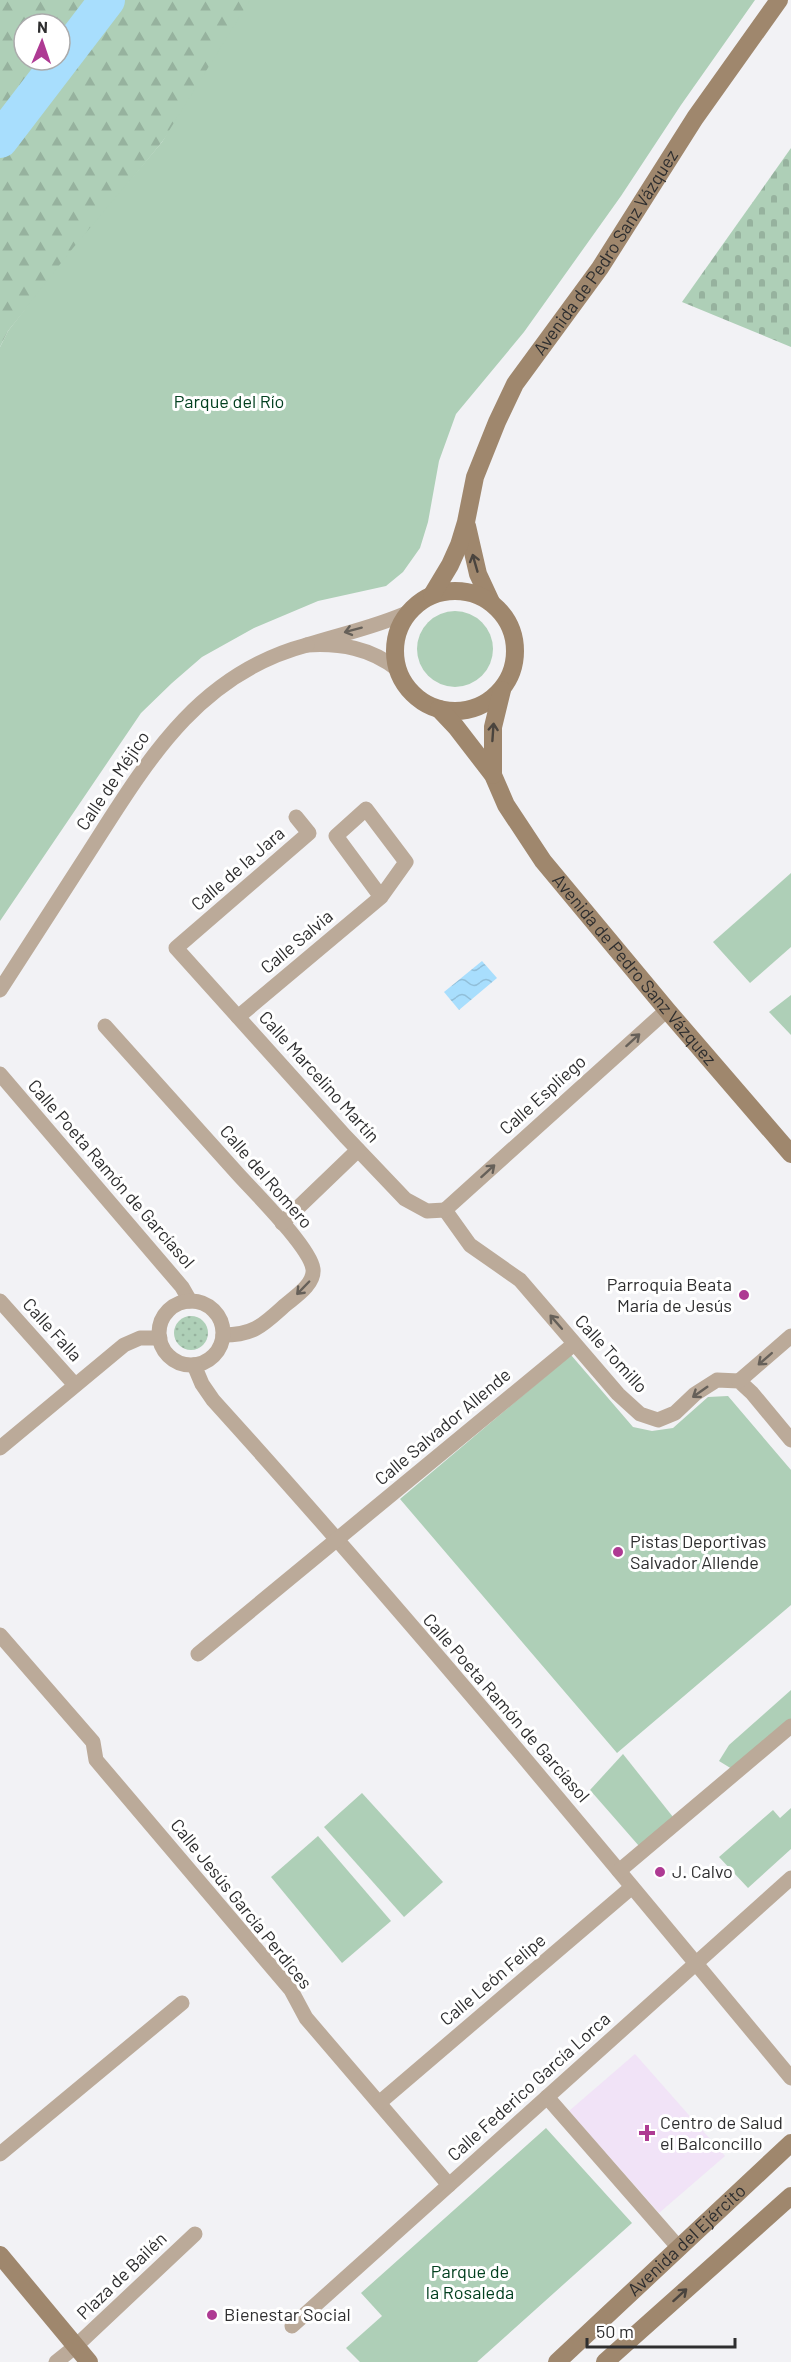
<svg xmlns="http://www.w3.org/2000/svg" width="791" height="2362" font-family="Barlow,sans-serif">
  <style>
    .medical { fill: #f1e3f7 }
    .grass { fill: url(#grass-dots) }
    .forest { fill: url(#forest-firs); fill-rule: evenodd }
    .cemetery { fill: url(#cemetery-stones) }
    .green { fill: #aecfb7 }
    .water { fill: url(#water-waves) }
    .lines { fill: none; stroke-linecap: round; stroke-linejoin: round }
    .river { stroke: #a8defd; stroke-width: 36 }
    .street { stroke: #ba9; stroke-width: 15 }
    .secondary { stroke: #9f876d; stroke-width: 18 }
    .oneway { stroke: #4a443e }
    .oneway2 { stroke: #666059 }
    .poi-dot { fill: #ae3a93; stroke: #fff; stroke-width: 2 }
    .labels { text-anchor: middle; stroke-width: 6; stroke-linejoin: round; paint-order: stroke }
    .street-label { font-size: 18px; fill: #2e2e2f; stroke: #fff }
    .park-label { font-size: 18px; fill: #034020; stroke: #fff }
    .poi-label { font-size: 18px; fill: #2e2e2f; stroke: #fff; text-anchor: start }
  </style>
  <defs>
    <pattern id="grass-dots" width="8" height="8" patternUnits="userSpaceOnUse" patternTransform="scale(1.5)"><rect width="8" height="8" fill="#aecfb7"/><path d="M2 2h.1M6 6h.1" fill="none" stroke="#96b29e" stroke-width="1.8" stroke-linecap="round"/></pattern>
    <pattern id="forest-firs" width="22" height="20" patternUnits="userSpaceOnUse" patternTransform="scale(1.5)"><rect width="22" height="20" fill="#aecfb7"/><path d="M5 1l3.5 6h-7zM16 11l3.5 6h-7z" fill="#96b29e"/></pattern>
    <pattern id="cemetery-stones" width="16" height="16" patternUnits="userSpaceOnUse" patternTransform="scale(1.5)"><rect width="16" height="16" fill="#aecfb7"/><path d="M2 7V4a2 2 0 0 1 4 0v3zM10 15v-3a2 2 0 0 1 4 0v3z" fill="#96b29e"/></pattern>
    <pattern id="water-waves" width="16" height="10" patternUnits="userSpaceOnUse" patternTransform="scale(1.5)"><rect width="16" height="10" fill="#a8defd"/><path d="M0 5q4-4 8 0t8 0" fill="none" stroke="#91bfd9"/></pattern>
  </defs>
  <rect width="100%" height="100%" fill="#f2f2f5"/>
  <polygon class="medical" points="635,2054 725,2156 659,2213 569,2111"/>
  <circle class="grass" cx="191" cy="1333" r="17"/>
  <path class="forest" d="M0,0H264L162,142L8,331L0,347ZM24,24H60V60H24Z"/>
  <polygon class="cemetery" points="791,148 791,347 682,302"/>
  <g class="green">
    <polygon points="250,0 755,0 681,105 621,196 524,332 456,414 439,461 428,522 420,548 403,572 386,586 318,601 254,628 202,657 172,683 141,713 0,921 0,347 8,331 68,254 162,142"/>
    <circle cx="455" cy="649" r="38"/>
    <polygon points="791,873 791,947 750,983 713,942"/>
    <polygon points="791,995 791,1035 769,1012"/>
    <polygon points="571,1355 633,1427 652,1431 673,1428 708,1397 728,1396 791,1470 791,1605 617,1753 400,1499"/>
    <polygon points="791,1690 791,1722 732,1769 719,1761 729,1745"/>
    <polygon points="623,1754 673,1817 639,1846 590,1790"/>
    <polygon points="362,1793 443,1882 404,1917 324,1827"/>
    <polygon points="791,1808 791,1849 748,1888 719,1857 773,1810 780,1818"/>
    <polygon points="318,1836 391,1921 342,1963 271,1877"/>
    <polygon points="546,2128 632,2223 477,2362 360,2362 346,2348 382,2316 361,2293"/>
  </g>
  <polygon class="water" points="482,961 497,978 459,1010 444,992"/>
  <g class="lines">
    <polyline class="river" points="0,140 107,0"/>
    <g class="street">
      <path d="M397,669C370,648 341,643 307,645C341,634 376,627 409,612"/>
      <polyline points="296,817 309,833 176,948 345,1136 405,1199 427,1211 445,1210"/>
      <path d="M0,990C30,944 59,898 89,852C146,763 197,674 307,645"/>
      <polyline points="238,1017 381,897 336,836 366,809 406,862 381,897"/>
      <path d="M105,1026C149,1075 193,1124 237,1173C253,1191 310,1247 313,1269C315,1285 293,1298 283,1307C262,1326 253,1335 223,1335"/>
      <polyline points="0,1074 182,1287 190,1301"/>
      <polyline points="445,1210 470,1245 520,1280 618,1394 640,1414 658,1420 675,1413 695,1394 717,1380 739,1381 752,1393 791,1440"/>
      <polyline points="445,1210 667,1010"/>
      <polyline points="282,1223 358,1150"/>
      <polyline points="0,1301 75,1385"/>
      <circle cx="191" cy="1333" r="32"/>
      <path d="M194,1365L202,1384L213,1400C412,1620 601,1849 791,2078"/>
      <polyline points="739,1381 791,1336"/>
      <polyline points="0,1448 124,1345 140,1338 160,1338"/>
      <polyline points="0,1635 93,1742 96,1760 291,1990 306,2018 449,2185"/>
      <polyline points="198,1654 574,1344"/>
      <polyline points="619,1871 791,1726"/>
      <polyline points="547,2097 679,2248"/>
      <polyline points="379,2103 632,1887"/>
      <polyline points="0,2154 182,2003"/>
      <polyline points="292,2326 791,1878"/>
      <polyline points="56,2362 76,2346 195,2234"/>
    </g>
    <g class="secondary">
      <polyline points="467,526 478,574 491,602"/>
      <circle cx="455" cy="651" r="60"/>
      <path id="s1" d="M432,595L450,565L459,545L466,522L475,477L497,422L515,384L600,268L695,118L779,0"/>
      <path id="s2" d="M439,709L456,727L493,775L506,805L543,861L667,1010L791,1154"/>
      <polyline points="493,775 493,727 502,690"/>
      <polyline points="0,2255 89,2362"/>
      <path id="s3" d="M557,2362L791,2143"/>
      <polyline points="605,2362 791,2196"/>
    </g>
  </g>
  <defs><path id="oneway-shaft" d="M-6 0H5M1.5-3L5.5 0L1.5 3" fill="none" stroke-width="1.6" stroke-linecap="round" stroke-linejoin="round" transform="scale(1.5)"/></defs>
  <g class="oneway">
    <use href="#oneway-shaft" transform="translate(475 563) rotate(-106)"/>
    <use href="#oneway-shaft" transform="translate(493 732) rotate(-86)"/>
    <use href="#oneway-shaft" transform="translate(680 2295) rotate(-42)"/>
  </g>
  <g class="oneway2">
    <use href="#oneway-shaft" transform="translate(353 630) rotate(165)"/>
    <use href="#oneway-shaft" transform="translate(633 1040) rotate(-42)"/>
    <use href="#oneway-shaft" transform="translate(488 1171) rotate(-42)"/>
    <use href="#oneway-shaft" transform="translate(303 1288) rotate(134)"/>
    <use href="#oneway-shaft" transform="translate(556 1322) rotate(-131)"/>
    <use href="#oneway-shaft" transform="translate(765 1359) rotate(139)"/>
    <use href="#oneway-shaft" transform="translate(700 1392) rotate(145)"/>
  </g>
  <g class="poi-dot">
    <circle cx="744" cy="1295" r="6"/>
    <circle cx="618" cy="1552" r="6"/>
    <circle cx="660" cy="1872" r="6"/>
    <path d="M644 2124h6v6h6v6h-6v6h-6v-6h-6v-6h6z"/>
    <circle cx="212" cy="2315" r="6"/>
  </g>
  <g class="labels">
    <g class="street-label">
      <text dy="6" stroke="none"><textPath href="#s1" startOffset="388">Avenida de Pedro Sanz Vázquez</textPath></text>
      <text transform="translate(113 781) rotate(-56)" y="6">Calle de Méjico</text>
      <text transform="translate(238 869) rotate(-41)" y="6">Calle de la Jara</text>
      <text transform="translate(297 942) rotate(-40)" y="6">Calle Salvia</text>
      <text dy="6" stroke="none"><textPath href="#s2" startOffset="327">Avenida de Pedro Sanz Vázquez</textPath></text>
      <text transform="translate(319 1077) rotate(48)" y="6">Calle Marcelino Martín</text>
      <text transform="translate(543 1095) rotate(-42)" y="6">Calle Espliego</text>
      <text transform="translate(111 1174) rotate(49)" y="6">Calle Poeta Ramón de Garcíasol</text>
      <text transform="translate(266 1177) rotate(49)" y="6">Calle del Romero</text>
      <text transform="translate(52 1330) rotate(48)" y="6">Calle Falla</text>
      <text transform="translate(611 1354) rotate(48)" y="6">Calle Tomillo</text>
      <text transform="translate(443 1427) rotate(-40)" y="6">Calle Salvador Allende</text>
      <text transform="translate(506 1708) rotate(49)" y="6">Calle Poeta Ramón de Garcíasol</text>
      <text transform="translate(241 1904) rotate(51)" y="6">Calle Jesús García Perdices</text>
      <text transform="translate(493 1980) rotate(-40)" y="6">Calle León Felipe</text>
      <text transform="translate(529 2087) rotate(-42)" y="6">Calle Federico García Lorca</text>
      <text dy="6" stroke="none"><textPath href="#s3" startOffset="178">Avenida del Ejército</textPath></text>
      <text transform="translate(122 2276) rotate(-44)" y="6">Plaza de Bailén</text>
    </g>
    <g class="park-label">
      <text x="229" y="408">Parque del Río</text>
      <text x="470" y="2278">Parque de<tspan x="470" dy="21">la Rosaleda</tspan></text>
    </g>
    <g class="poi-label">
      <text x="732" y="1291" text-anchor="end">Parroquia Beata<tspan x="732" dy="21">María de Jesús</tspan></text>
      <text x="630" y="1548">Pistas Deportivas<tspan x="630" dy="21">Salvador Allende</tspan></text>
      <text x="672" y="1878">J. Calvo</text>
      <text x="660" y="2129">Centro de Salud<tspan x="660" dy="21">el Balconcillo</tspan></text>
      <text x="224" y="2321">Bienestar Social</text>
    </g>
  </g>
  <g transform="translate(42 42) rotate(2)"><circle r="28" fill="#ffffff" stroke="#ababac" stroke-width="1.5"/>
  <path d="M0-4.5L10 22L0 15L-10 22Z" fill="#ae3a93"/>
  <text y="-9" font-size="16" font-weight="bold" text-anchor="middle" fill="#2e2e2f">N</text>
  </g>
  <path d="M587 2338v9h148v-9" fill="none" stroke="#2e2e2f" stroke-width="3"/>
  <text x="596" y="2338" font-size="18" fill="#2e2e2f" stroke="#ffffff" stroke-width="4.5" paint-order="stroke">50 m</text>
</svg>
